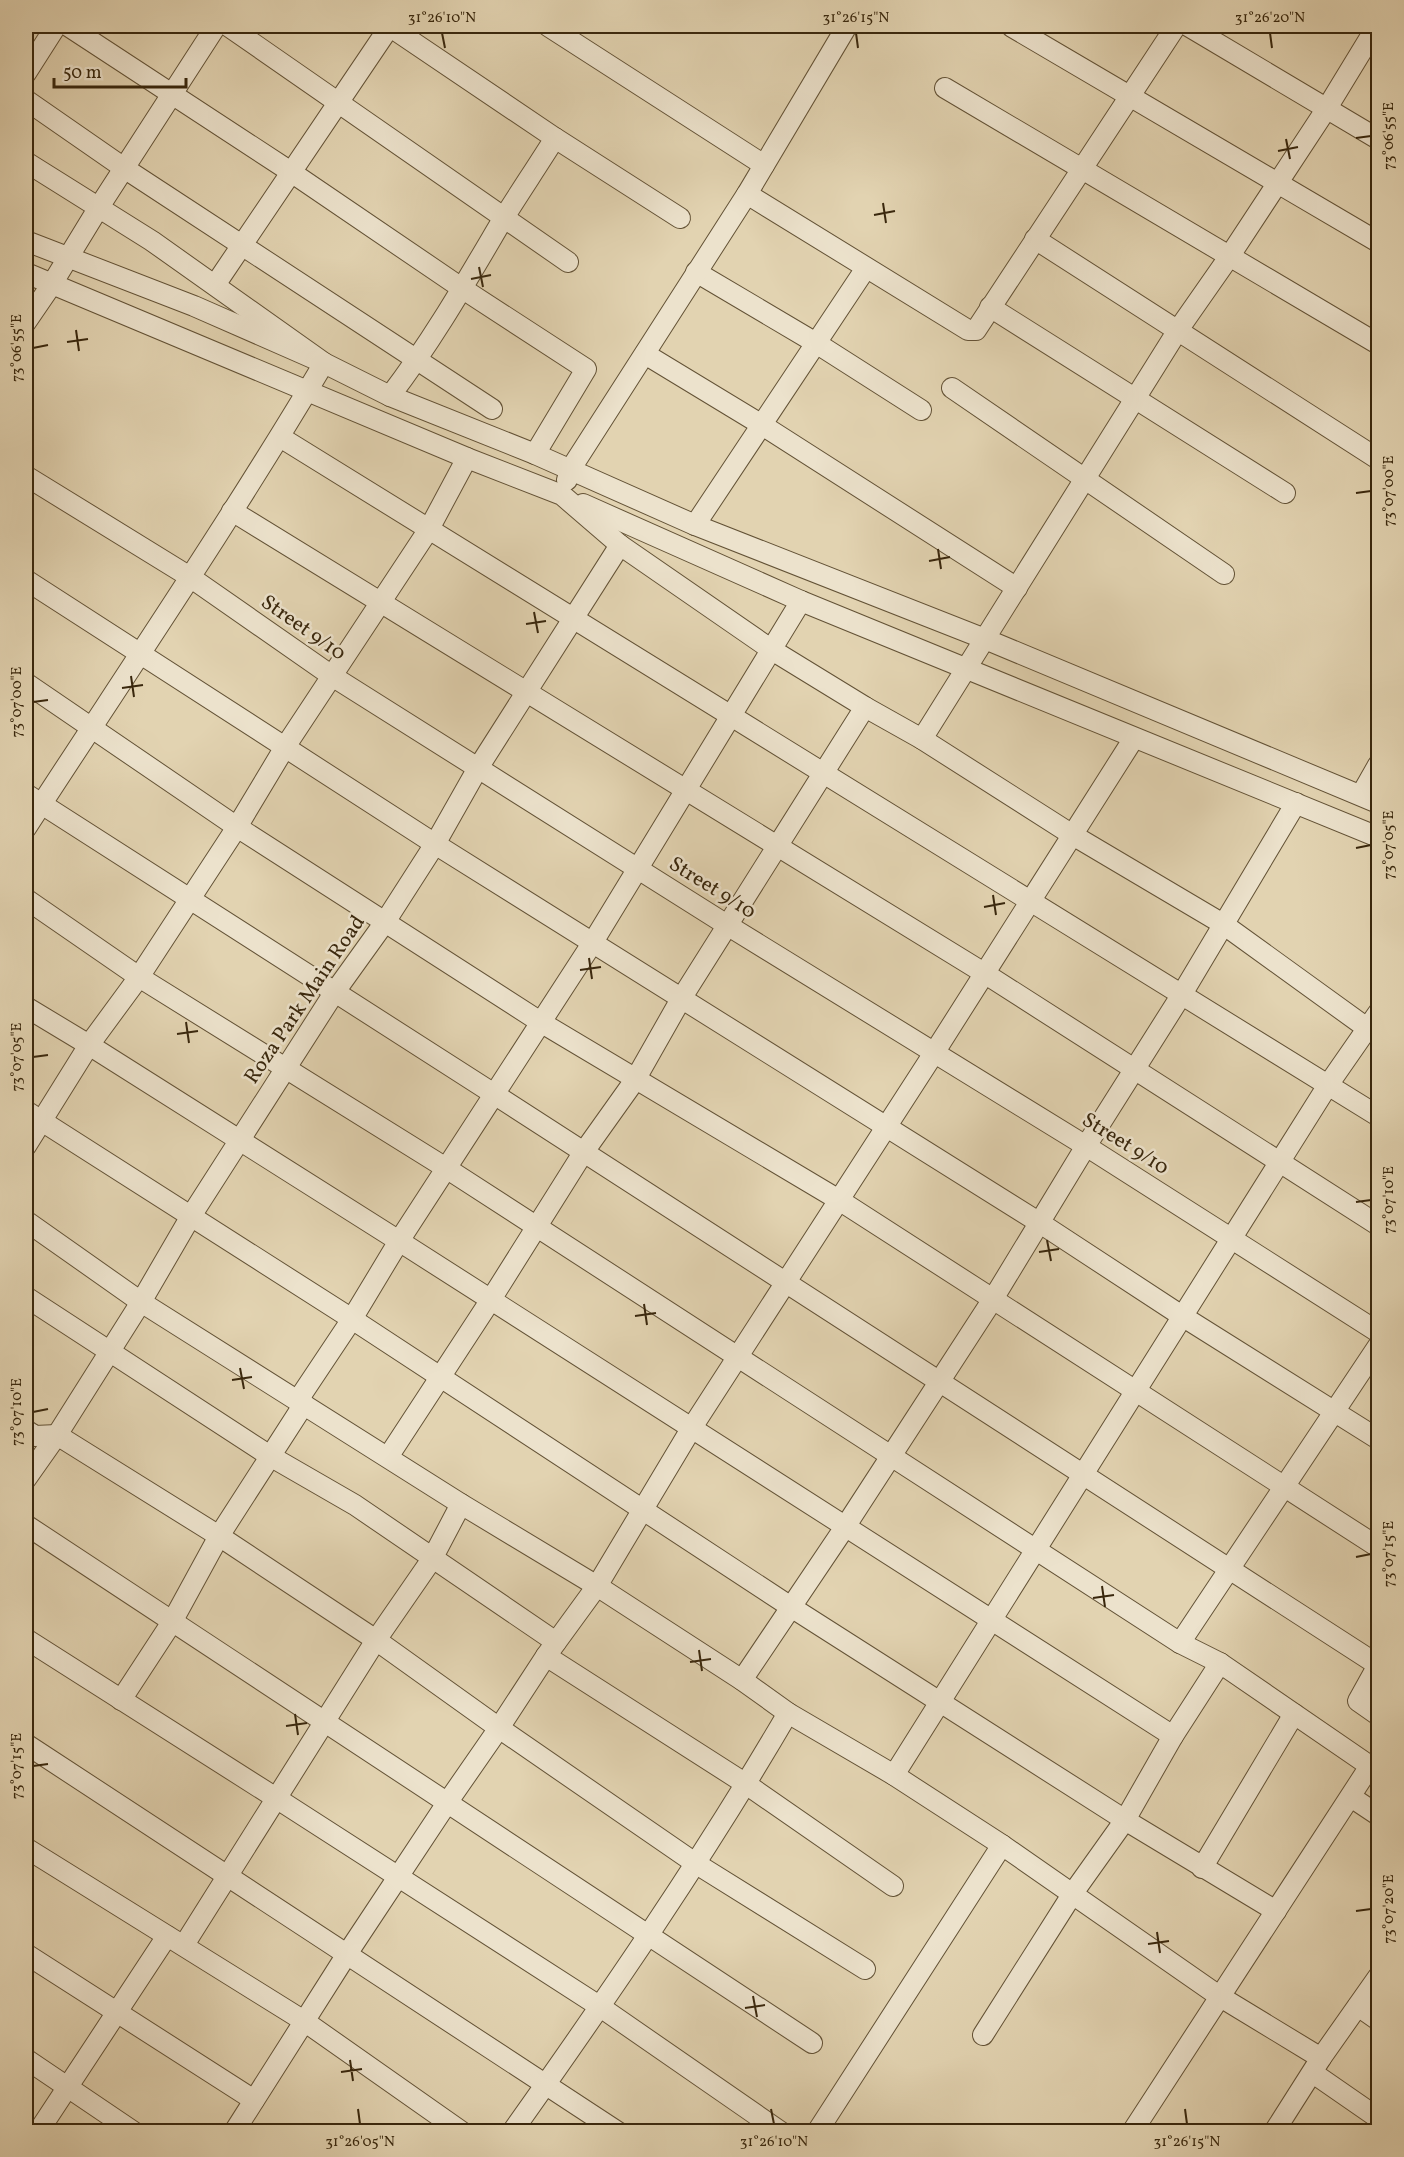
<svg xmlns="http://www.w3.org/2000/svg" width="1404" height="2157" font-family="Vollkorn,serif">
  <style>
    .lines { fill: none; stroke-linecap: round; stroke-linejoin: round }
    .minor-casing { stroke: #635236; stroke-width: 22 }
    .minor { stroke: #ece2cc; stroke-width: 20 }
    .ticks { fill: none; stroke: #39270d; stroke-width: 2 }
    .labels { text-anchor: middle; stroke-width: 5; stroke-linejoin: round; paint-order: stroke }
    .street-label { font-size: 21px; fill: #39270d; stroke: #ece2cc }
    .neatline { fill: none; stroke: #39270d; stroke-width: 2 }
    .ticks-label { font-size: 15px; text-anchor: middle; fill: #39270d }
  </style>
  <rect width="100%" height="100%" fill="#e2d3b1"/>
  <filter id="stains"><feTurbulence type="fractalNoise" baseFrequency=".00333" numOctaves="4"/><feColorMatrix values="0 0 0 0 .2 0 0 0 0 .09 0 0 0 0 .02 0 0 0 .5 -.17"/></filter>
  <radialGradient id="worn" r=".72"><stop offset=".6" stop-color="#630" stop-opacity="0"/><stop offset="1" stop-color="#630" stop-opacity=".3"/></radialGradient>
  <g class="lines">
    <g class="minor-casing">
      <g id="minor">
        <polyline points="68,26 291,172 463,289 586,369 535,454"/>
        <polyline points="228,26 568,262"/>
        <path d="M389,26L555,138C538,165 520,192 503,219C467,280 433,340 390,396"/>
        <polyline points="548,26 764,165"/>
        <polyline points="1188,26 1378,139"/>
        <polyline points="1012,27 1378,242"/>
        <polyline points="26,73 56,26"/>
        <polyline points="945,88 1378,344"/>
        <polyline points="26,100 124,168 492,409"/>
        <polyline points="555,138 680,218"/>
        <path d="M26,162L152,241L324,363C230,521 126,674 26,828"/>
        <polyline points="747,194 968,330 976,330 1176,26"/>
        <polyline points="1035,239 1378,459"/>
        <polyline points="26,241 194,306 324,363 390,396 535,454 695,525 985,639 1378,803"/>
        <polyline points="696,272 816,343 921,410"/>
        <polyline points="26,273 467,458 562,495 620,545 772,650 865,707 922,739 1071,834 1223,924 1378,1036"/>
        <polyline points="215,285 390,26"/>
        <polyline points="990,307 1285,493"/>
        <polyline points="26,322 52,284 99,207 216,26"/>
        <polyline points="645,354 762,425 1017,588"/>
        <polyline points="952,388 1224,574"/>
        <polyline points="280,437 1378,1116"/>
        <polyline points="26,476 190,577 332,676 727,925 1086,1146 1378,1332"/>
        <polyline points="567,480 570,470 747,194 847,26"/>
        <polyline points="583,504 801,601 1378,837"/>
        <polyline points="232,511 984,973 1378,1225"/>
        <polyline points="695,525 866,268"/>
        <polyline points="26,580 435,844 1040,1223 1182,1316 1378,1439"/>
        <polyline points="26,683 237,827 542,1023 839,1200 1378,1547"/>
        <polyline points="922,739 1178,330 1229,257 1327,108 1377,26"/>
        <polyline points="26,794 494,1094 1378,1665"/>
        <polyline points="1361,795 1378,765"/>
        <polyline points="26,899 139,977 446,1168 1180,1643 1220,1663 1370,1766 1132,2132"/>
        <polyline points="26,1007 89,1045 399,1241 1173,1736"/>
        <polyline points="26,1111 352,1319 791,1607 1125,1820 1276,1911"/>
        <polyline points="26,1146 89,1045 139,977 237,827 285,747 429,529 467,458"/>
        <polyline points="26,1221 141,1302 461,1504 597,1586 742,1680 788,1713 894,1775 1002,1845 1219,1996 1321,2058"/>
        <polyline points="26,1297 270,1456 355,1505 556,1642"/>
        <polyline points="298,1400 352,1319 399,1241 593,942 801,601"/>
        <polyline points="26,1430 35,1436 57,1435 219,1536 376,1640 499,1728 695,1863 865,1969"/>
        <polyline points="388,1457 490,1301 583,1153 635,1080 681,999 865,707"/>
        <polyline points="26,1479 57,1435 141,1302 191,1216 334,993 385,922 435,844 478,768 620,545"/>
        <polyline points="26,1525 812,2043"/>
        <polyline points="26,1639 276,1798 599,2006 781,2132"/>
        <polyline points="1180,1643 1378,1346"/>
        <polyline points="546,1656 746,1784 893,1886"/>
        <polyline points="1378,1665 1358,1701 1378,1715"/>
        <polyline points="742,1680 845,1527 993,1299 1086,1146 1182,994 1296,803"/>
        <polyline points="121,1700 172,1622 219,1536 304,1404"/>
        <polyline points="26,1744 618,2132"/>
        <polyline points="894,1775 1328,1085 1378,1013"/>
        <polyline points="1351,1797 1378,1815"/>
        <polyline points="26,1848 304,2021 462,2132"/>
        <polyline points="1202,1868 1294,1714"/>
        <polyline points="184,1945 376,1640 432,1559 461,1504"/>
        <polyline points="26,1954 254,2100"/>
        <polyline points="1358,2006 1378,2020"/>
        <polyline points="983,2035 1073,1893 1125,1820 1173,1736 1220,1663"/>
        <polyline points="26,2059 134,2132"/>
        <polyline points="1313,2073 1378,2118"/>
        <polyline points="38,2132 167,1936"/>
        <polyline points="234,2132 347,1954 447,1803 499,1728 546,1656 597,1586 691,1429 934,1053 1134,738"/>
        <path d="M512,2132C609,1995 704,1857 788,1713"/>
        <polyline points="817,2132 1002,1845"/>
        <polyline points="1274,2132 1321,2058 1378,1977"/>
      </g>
    </g>
    <use href="#minor" class="minor"/>
  </g>
  <path class="ticks" d="M442,33L445,48M856,33L858,48M1270,33L1272,48M1356,138L1371,136M1286,139L1290,159M1278,151L1298,147M883,203L886,223M874,215L895,211M479,267L483,287M471,279L491,275M76,330L79,351M67,342L88,339M33,348L48,345M1356,493L1371,491M938,549L941,569M929,561L950,557M534,612L538,633M526,624L546,621M131,676L134,697M122,688L143,685M33,702L48,700M1356,848L1371,845M993,895L996,915M984,907L1005,903M589,958L592,979M580,970L601,967M186,1022L189,1043M177,1034L198,1031M33,1057L48,1055M1356,1202L1371,1200M1047,1240L1051,1261M1039,1252L1059,1249M644,1304L647,1325M635,1316L656,1313M240,1368L244,1389M232,1380L252,1377M33,1412L48,1409M1356,1557L1371,1554M1102,1586L1105,1607M1093,1598L1114,1595M699,1650L702,1671M690,1662L711,1659M295,1714L298,1735M286,1726L307,1723M33,1766L48,1764M1356,1911L1371,1909M1157,1932L1160,1953M1148,1944L1169,1941M753,1996L757,2017M745,2008L765,2005M350,2060L353,2081M341,2072L362,2069M358,2109L360,2124M771,2109L774,2124M1185,2109L1187,2124"/>
  <g class="labels">
    <g class="street-label">
      <text transform="translate(304 627) rotate(35)" y="7">Street 9/10</text>
      <text transform="translate(713 887) rotate(32)" y="7">Street 9/10</text>
      <text transform="translate(304 999) rotate(-56)" y="7">Roza Park Main Road</text>
      <text transform="translate(1126 1143) rotate(32)" y="7">Street 9/10</text>
    </g>
  </g>
  <rect width="1404" height="2157" fill="none" stroke="#e2d3b1" stroke-width="66"/>
  <path d="M54 78v9h132v-9" fill="none" stroke="#39270d" stroke-width="3"/>
  <text x="63" y="78" font-size="18" fill="#39270d" stroke="#ece2cc" stroke-width="4.5" paint-order="stroke">50 m</text>
  <rect x="33" y="33" width="1338" height="2091" class="neatline"/>
  <g class="ticks-label">
    <text x="442" y="22">31°26'10"N</text>
    <text x="856" y="22">31°26'15"N</text>
    <text x="1270" y="22">31°26'20"N</text>
    <text transform="translate(1388 136) rotate(-90)" y="5">73°06'55"E</text>
    <text transform="translate(16 348) rotate(-90)" y="5">73°06'55"E</text>
    <text transform="translate(1388 491) rotate(-90)" y="5">73°07'00"E</text>
    <text transform="translate(16 702) rotate(-90)" y="5">73°07'00"E</text>
    <text transform="translate(1388 845) rotate(-90)" y="5">73°07'05"E</text>
    <text transform="translate(16 1057) rotate(-90)" y="5">73°07'05"E</text>
    <text transform="translate(1388 1200) rotate(-90)" y="5">73°07'10"E</text>
    <text transform="translate(16 1412) rotate(-90)" y="5">73°07'10"E</text>
    <text transform="translate(1388 1554) rotate(-90)" y="5">73°07'15"E</text>
    <text transform="translate(16 1766) rotate(-90)" y="5">73°07'15"E</text>
    <text transform="translate(1388 1909) rotate(-90)" y="5">73°07'20"E</text>
    <text x="360" y="2146">31°26'05"N</text>
    <text x="774" y="2146">31°26'10"N</text>
    <text x="1187" y="2146">31°26'15"N</text>
  </g>
  <rect width="100%" height="100%" filter="url(#stains)"/>
  <rect width="100%" height="100%" fill="url(#worn)"/>
</svg>
